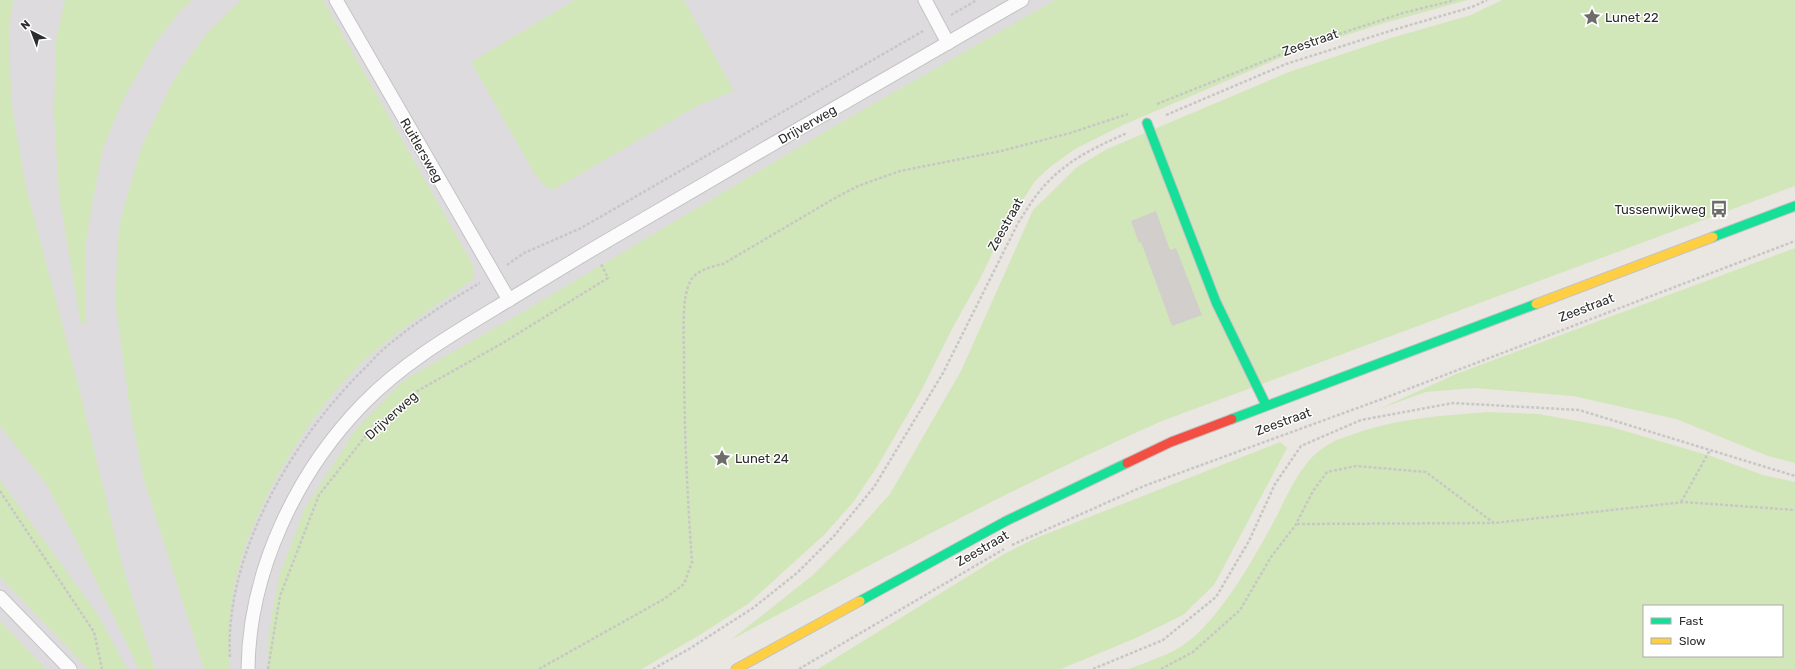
<svg xmlns="http://www.w3.org/2000/svg" width="1795" height="669" font-family="Rubik,sans-serif">
  <style>
    .industrial { fill: #dddbde }
    .green { fill: #d2e7b9; fill-rule: evenodd }
    .building { fill: #d1cecb }
    .lines { fill: none; stroke-linecap: round; stroke-linejoin: round }
    .lane-casing { stroke: #c4c3c3; stroke-width: 15 }
    .fast-casing { stroke: #c4c3c3; stroke-width: 11 }
    .slow-casing { stroke: #c4c3c3; stroke-width: 11 }
    .jam-casing { stroke: #c4c3c3; stroke-width: 11 }
    .path { stroke: #c7c7c6; stroke-width: 2.5; stroke-dasharray: 3 2; stroke-linecap: butt }
    .lane { stroke: #fcfbfb; stroke-width: 13 }
    .fast { stroke: #16e098; stroke-width: 9 }
    .slow { stroke: #ffcf43; stroke-width: 9 }
    .jam { stroke: #f24e42; stroke-width: 9 }
    .labels { text-anchor: middle; stroke-width: 3; stroke-linejoin: round; paint-order: stroke }
    .poi-label { font-size: 13px; fill: #2c2c2c; stroke: #fff; text-anchor: start }
    .street-label { font-size: 13px; fill: #2c2c2c; stroke: #fff }
  </style>
  <rect width="100%" height="100%" fill="#eae6e2"/>
  <polygon class="industrial" points="0,0 1090,0 284,669 13,669 0,657"/>
  <g class="green">
    <polygon points="0,0 14,0 9,25 11,101 26,187 76,376 122,564 155,669 139,669 73,534 45,482 0,426"/>
    <polygon points="65,0 192,0 181,10 155,43 123,100 103,148 92,205 85,250 86,323 81,324 59,195 54,112 56,40"/>
    <path d="M241,0H323L473,265L474,279C441,302 407,324 376,350C314,402 249,508 234,588C229,615 229,641 230,669H204L143,477L130,409L115,301L119,225L141,148L173,81L206,34Z"/>
    <polygon points="575,0 684,0 734,91 697,106 553,190 545,186 534,173 471,62"/>
    <polygon points="1055,0 1468,0 1381,24 1294,52 1123,125 1075,149 1050,167 1035,181 1014,214 997,243 981,277 953,327 920,393 877,467 854,501 825,534 748,604 698,636 647,666 641,669 267,669 269,633 279,576 305,508 356,429 404,380 514,317 833,127"/>
    <path d="M1502,0H1795V186L1162,421C1015,486 873,563 731,640L813,575L856,532L890,494L961,371L1033,210L1077,167L1107,149L1289,72L1391,38L1471,15Z"/>
    <polygon points="1795,248 1795,463 1768,456 1676,419 1573,396 1474,388 1426,392 1379,409 1456,374"/>
    <path d="M1488,412L1538,414L1611,427L1711,456L1763,475L1795,482V669H1129C1144,663 1162,657 1177,649C1215,628 1251,563 1272,525C1288,496 1300,459 1331,443C1337,439 1344,438 1351,435C1397,418 1439,416 1488,412ZM1644,606H1782V656H1644Z"/>
    <polygon points="1280,442 1287,448 1214,585 1183,615 1136,638 1061,669 818,669 1004,554 1036,538"/>
    <polygon points="0,480 99,616 127,669 88,669 0,577"/>
    <polygon points="0,621 46,669 0,669"/>
  </g>
  <polygon class="building" points="1156,211 1170,250 1176,248 1202,315 1172,326 1141,242 1139,243 1131,221"/>
  <g class="lines">
    <g class="lane-casing">
      <g id="lane">
        <polyline points="336,0 509,300"/>
        <polyline points="925,0 948,43"/>
        <polyline points="0,597 70,669"/>
        <path d="M248,669C249,572 296,473 363,404C405,361 456,332 507,301C545,278 584,254 622,232C755,154 888,77 1022,0"/>
      </g>
    </g>
    <g class="fast-casing">
      <g id="fast">
        <polyline points="1147,123 1216,302 1266,405"/>
        <polyline points="1713,237 1795,206"/>
        <polyline points="1232,419 1536,304"/>
        <polyline points="860,601 1006,521 1127,463"/>
      </g>
    </g>
    <g class="slow-casing">
      <g id="slow">
        <polyline points="1536,304 1713,237"/>
        <polyline points="736,669 860,601"/>
      </g>
    </g>
    <g class="jam-casing">
      <polyline id="jam" points="1127,463 1171,442 1232,419"/>
    </g>
    <g class="path">
      <polyline points="951,15 977,0"/>
      <polyline points="1157,104 1302,46 1403,13 1455,0"/>
      <polyline points="1166,115 1286,64 1393,30 1472,7 1487,0"/>
      <polyline points="507,265 524,253 581,228 923,31"/>
      <polyline points="0,491 94,632 102,669"/>
      <polyline points="1681,502 1710,450"/>
      <polyline points="1297,524 1494,523"/>
      <polyline points="1012,545 1144,486 1382,399 1795,241"/>
      <path d="M230,657C224,553 295,435 368,365C375,357 383,349 392,342C419,320 449,301 480,283"/>
      <polyline points="268,669 280,596 319,495 368,433 419,390 501,344 608,278 601,264"/>
      <path d="M539,669L664,599L684,584L692,562C687,493 684,424 684,355C684,335 681,297 691,280C697,270 713,266 723,264L835,198L858,186L900,171L1001,151L1070,133L1128,114"/>
      <path d="M653,669L689,649L753,608L797,573L834,536L874,487L943,373L1018,223C1027,209 1035,195 1047,183C1069,159 1098,146 1127,133"/>
      <polyline points="799,669 1004,549"/>
      <polyline points="1093,669 1163,640 1216,597 1249,541 1275,484 1301,446 1361,420 1453,403 1579,410 1795,476"/>
      <polyline points="1161,669 1193,652 1240,610 1271,557 1295,526 1313,491 1327,472 1356,466 1426,472 1494,523 1684,502 1795,510"/>
    </g>
    <use href="#lane" class="lane"/>
    <use href="#fast" class="fast"/>
    <use href="#slow" class="slow"/>
    <use href="#jam" class="jam"/>
  </g>
  <defs>
    <g id="sight-bare" transform="scale(1.38)"><path d="M0-6L1.8-2.2L6-1.7L2.9 1.2L3.7 5.4L0 3.3L-3.7 5.4L-2.9 1.2L-6-1.7L-1.8-2.2Z" fill="#6e6d6c" stroke="#fff" stroke-width="2.5" paint-order="stroke"/></g>
    <g id="bus-bare" transform="scale(1.38)"><path d="M-5-6H5V4H4V6H2V4H-2V6H-4V4H-5ZM-3.5-4V0h7V-4ZM-3.5 1.2v1.5H-2V1.2ZM2 1.2v1.5H3.5V1.2Z" fill="#6e6d6c" stroke="#fff" stroke-width="2.5" paint-order="stroke"/></g>
  </defs>
  <g fill-rule="evenodd">
    <use href="#sight-bare" x="1592" y="17"/>
    <use href="#bus-bare" x="1719" y="209"/>
    <use href="#sight-bare" x="722" y="458"/>
  </g>
  <g class="labels">
    <g class="poi-label">
      <text x="1605" y="22">Lunet 22</text>
      <text x="1706" y="214" text-anchor="end">Tussenwijkweg</text>
      <text x="735" y="463">Lunet 24</text>
    </g>
    <g class="street-label">
      <text transform="translate(1310 42) rotate(-19)" y="5">Zeestraat</text>
      <text transform="translate(807 124) rotate(-30)" y="5">Drijverweg</text>
      <text transform="translate(422 150) rotate(60)" y="5">Ruitlersweg</text>
      <text transform="translate(1005 224) rotate(-61)" y="5">Zeestraat</text>
      <text transform="translate(1586 307) rotate(-21)" y="5">Zeestraat</text>
      <text transform="translate(391 415) rotate(-42)" y="5">Drijverweg</text>
      <text transform="translate(1283 421) rotate(-20)" y="5">Zeestraat</text>
      <text transform="translate(982 548) rotate(-30)" y="5">Zeestraat</text>
    </g>
  </g>
  <rect x="1643" y="605" width="140" height="52" fill="#ffffff" stroke="#ababab"/>
  <rect x="1651" y="618" width="20" height="6" fill="#16e098" stroke="#ababab"/>
  <text x="1679" y="625" font-size="12" fill="#2c2c2c">Fast</text>
  <rect x="1651" y="638" width="20" height="6" fill="#ffcf43" stroke="#ababab"/>
  <text x="1679" y="645" font-size="12" fill="#2c2c2c">Slow</text>
  <g transform="translate(32 32) rotate(318)" stroke="#ffffff" stroke-width="3" paint-order="stroke">
  <path d="M0-3L7 15L0 10L-7 15Z" fill="#2c2c2c"/>
  <text y="-6" font-size="11" font-weight="bold" text-anchor="middle" fill="#2c2c2c">N</text>
  </g>
</svg>
